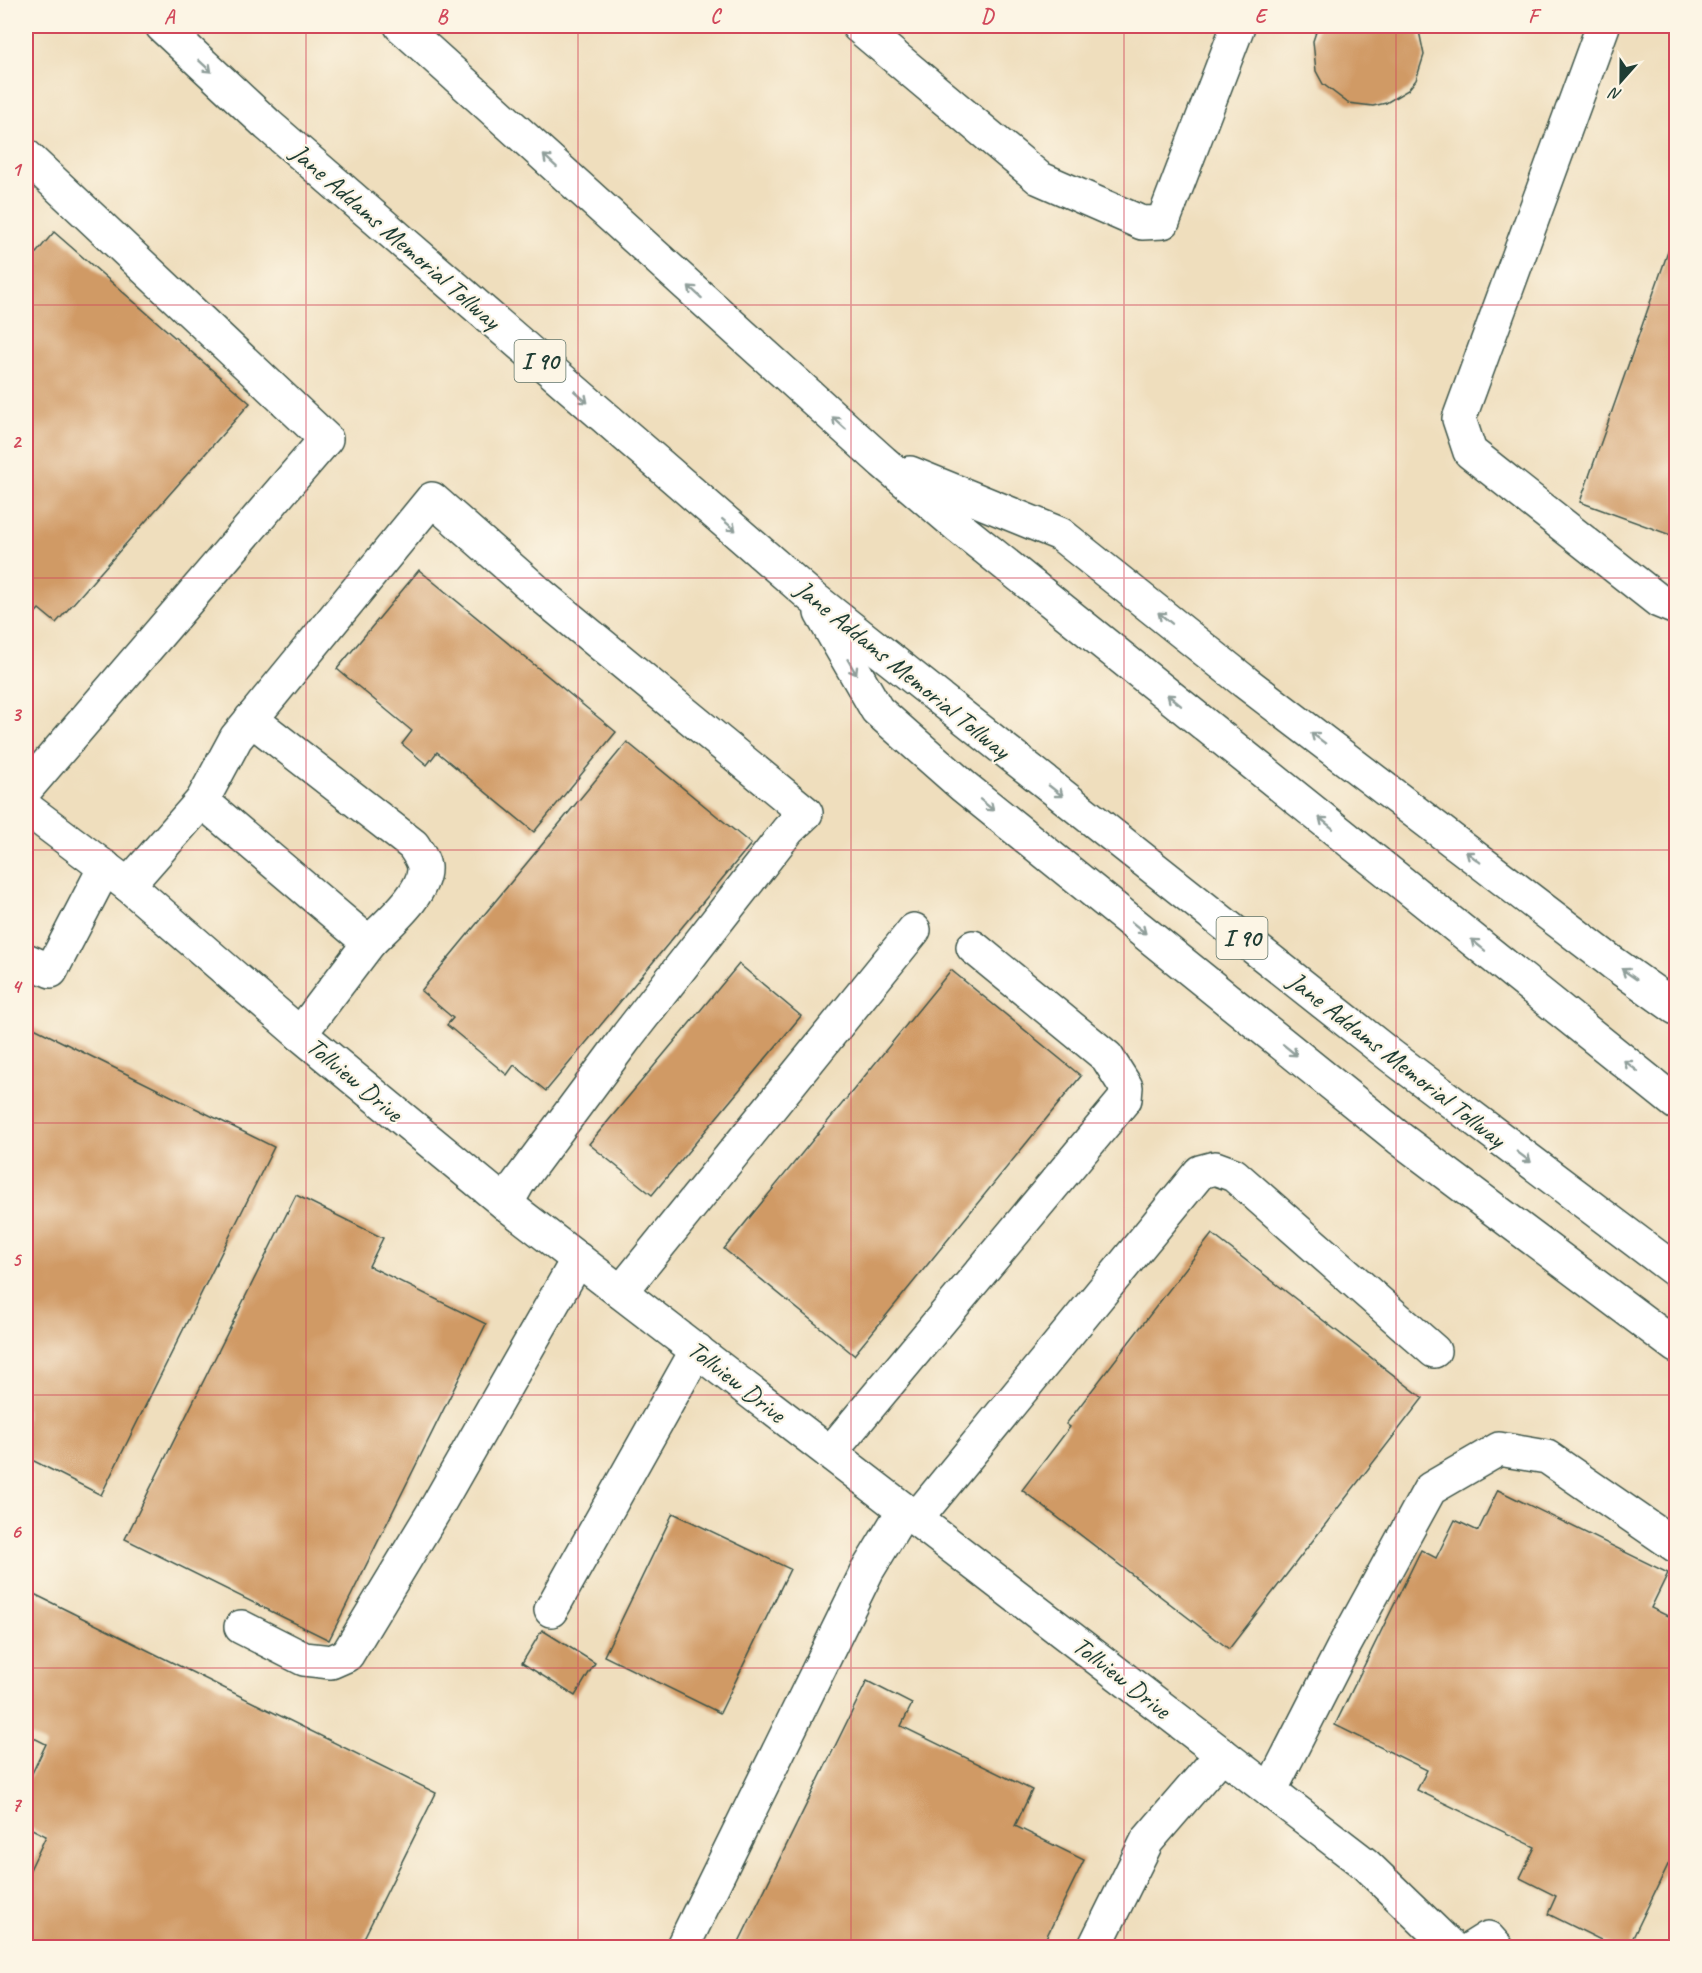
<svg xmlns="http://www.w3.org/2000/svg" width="1702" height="1973" font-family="Caveat,sans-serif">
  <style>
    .building { fill: #d09a65 }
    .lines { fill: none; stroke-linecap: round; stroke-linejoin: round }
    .minor-casing { stroke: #3e5549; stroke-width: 36 }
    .highway-casing { stroke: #3e5549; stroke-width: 36 }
    .minor { stroke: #fff; stroke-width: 33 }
    .highway { stroke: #fff; stroke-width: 33 }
    .oneway { stroke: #8f9e9a }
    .grid { fill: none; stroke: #d1495b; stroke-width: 1.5; stroke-opacity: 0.55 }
    .labels { text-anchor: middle; stroke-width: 4.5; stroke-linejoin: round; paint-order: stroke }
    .shield { fill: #fcf5e5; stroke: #617469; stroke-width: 1.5 }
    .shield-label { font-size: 24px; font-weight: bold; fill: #1f3d34 }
    .street-label { font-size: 26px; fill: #1f3d34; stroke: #fcf5e5 }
    .neatline { fill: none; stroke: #d1495b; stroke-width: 2 }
    .grid-label { font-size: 20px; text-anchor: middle; font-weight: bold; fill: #d1495b }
  </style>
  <rect width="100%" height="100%" fill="#fcf5e5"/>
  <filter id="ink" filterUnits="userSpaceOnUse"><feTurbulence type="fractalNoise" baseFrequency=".0167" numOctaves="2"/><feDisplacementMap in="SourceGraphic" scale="12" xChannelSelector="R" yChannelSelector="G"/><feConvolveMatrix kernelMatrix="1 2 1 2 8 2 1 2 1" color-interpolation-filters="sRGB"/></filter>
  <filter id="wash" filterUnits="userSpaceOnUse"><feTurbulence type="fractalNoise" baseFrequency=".008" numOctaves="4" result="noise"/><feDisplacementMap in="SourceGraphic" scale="24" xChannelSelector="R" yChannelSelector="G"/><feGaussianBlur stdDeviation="1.35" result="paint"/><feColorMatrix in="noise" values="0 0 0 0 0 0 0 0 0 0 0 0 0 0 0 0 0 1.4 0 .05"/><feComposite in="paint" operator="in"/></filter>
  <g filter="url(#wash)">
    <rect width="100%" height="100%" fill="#efdebd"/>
    <g id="blocks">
      <g class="building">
        <polygon points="1318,26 1418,26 1424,55 1416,80 1408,90 1386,103 1373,106 1348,103 1323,84 1316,71 1313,41"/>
        <polygon points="1676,229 1676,537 1580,502"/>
        <polygon points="54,232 250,403 56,623 39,609 26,623 26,265"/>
        <polygon points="419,570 616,732 534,832 437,752 427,765 402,744 412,731 337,669"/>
        <polygon points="627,742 751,844 546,1091 514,1065 507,1075 447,1025 453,1018 421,991"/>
        <polygon points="739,964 801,1016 652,1195 589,1144"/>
        <polygon points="951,970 1081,1076 854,1355 724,1249"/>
        <polygon points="26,1024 274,1147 101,1495 26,1457"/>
        <polygon points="296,1195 383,1238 369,1266 486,1324 329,1640 125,1539"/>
        <polygon points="1212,1234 1423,1398 1229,1649 1022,1490 1070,1427 1066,1424"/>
        <polygon points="1498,1490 1668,1573 1651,1608 1676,1620 1676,1848 1628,1948 1617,1948 1548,1914 1556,1896 1520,1878 1535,1847 1417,1790 1427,1770 1335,1725 1421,1550 1436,1558 1455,1520 1478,1531"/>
        <polygon points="673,1513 790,1569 720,1713 604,1656"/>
        <polygon points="26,1590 436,1793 359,1948 26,1948 26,1878 46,1836 26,1826 26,1786 46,1744 26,1734"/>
        <polygon points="542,1630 595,1663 575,1696 522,1663"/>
        <polygon points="867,1681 912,1704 901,1726 1032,1790 1015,1826 1084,1860 1041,1948 736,1948"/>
      </g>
    </g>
  </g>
  <g filter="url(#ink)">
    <use href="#blocks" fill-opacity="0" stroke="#3e5549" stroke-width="1.5"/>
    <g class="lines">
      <g class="minor-casing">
        <g id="minor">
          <polyline points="858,26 1039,178 1142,223 1163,222 1238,26"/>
          <polyline points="1603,26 1459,419 1470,452 1659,601 1676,608"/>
          <polyline points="26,156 326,439 26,789"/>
          <path d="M251,719L413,845C417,851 423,859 424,867C426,893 386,925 369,943"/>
          <polyline points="202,801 369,943 300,1034"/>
          <polyline points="26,808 128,885 300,1034 506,1204 1365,1864 1452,1948"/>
          <polyline points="128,885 202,801 236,738 432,499 541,595 806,813 788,830 628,1035 518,1183 506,1204"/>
          <polyline points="26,960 51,971 105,867"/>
          <polyline points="621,1292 914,930"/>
          <polyline points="830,1453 1125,1099 1126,1087 1107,1057 973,947"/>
          <polyline points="916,1519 1200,1172 1215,1168 1234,1175 1434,1351"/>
          <polyline points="551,1610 697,1350"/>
          <polyline points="241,1627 304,1659 331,1662 347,1655 439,1503 578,1259"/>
          <polyline points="1270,1791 1343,1648 1430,1489 1499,1449 1547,1457 1676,1546"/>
          <polyline points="682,1948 867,1571 904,1510"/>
          <polyline points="1094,1948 1147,1841 1222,1754"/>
          <polyline points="1472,1948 1488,1938 1497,1948"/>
        </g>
      </g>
      <g class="highway-casing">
        <g id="highway">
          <polyline points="162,26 268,125 813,598 1391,1056 1676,1271"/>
          <polyline points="401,26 883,462 959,527 1676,1103"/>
          <polyline points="910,473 1060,534 1245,682 1613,963 1676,1008"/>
          <polyline points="821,613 877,710 963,786 1399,1138 1676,1346"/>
        </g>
      </g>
      <use href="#minor" class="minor"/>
      <use href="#highway" class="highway"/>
    </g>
    <defs><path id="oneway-shaft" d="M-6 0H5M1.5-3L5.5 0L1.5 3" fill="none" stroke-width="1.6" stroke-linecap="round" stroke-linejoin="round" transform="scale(1.5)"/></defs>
    <g class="oneway">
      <use href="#oneway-shaft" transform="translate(205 66) rotate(43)"/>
      <use href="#oneway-shaft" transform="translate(550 161) rotate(-138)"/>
      <use href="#oneway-shaft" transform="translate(695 292) rotate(-138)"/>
      <use href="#oneway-shaft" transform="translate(581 397) rotate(41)"/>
      <use href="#oneway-shaft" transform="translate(839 423) rotate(-138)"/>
      <use href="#oneway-shaft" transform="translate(729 525) rotate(41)"/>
      <use href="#oneway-shaft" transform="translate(1165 618) rotate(-141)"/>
      <use href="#oneway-shaft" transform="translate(852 667) rotate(60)"/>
      <use href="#oneway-shaft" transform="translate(1174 700) rotate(-141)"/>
      <use href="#oneway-shaft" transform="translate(1318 738) rotate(-143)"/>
      <use href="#oneway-shaft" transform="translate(1056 791) rotate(38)"/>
      <use href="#oneway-shaft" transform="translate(987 805) rotate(39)"/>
      <use href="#oneway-shaft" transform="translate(1326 823) rotate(-141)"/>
      <use href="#oneway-shaft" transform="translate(1473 857) rotate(-143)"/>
      <use href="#oneway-shaft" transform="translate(1139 928) rotate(39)"/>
      <use href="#oneway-shaft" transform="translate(1478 945) rotate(-141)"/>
      <use href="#oneway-shaft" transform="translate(1629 974) rotate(-145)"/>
      <use href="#oneway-shaft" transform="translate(1290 1050) rotate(39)"/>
      <use href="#oneway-shaft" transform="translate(1631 1066) rotate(-142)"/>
      <use href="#oneway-shaft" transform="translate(1524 1157) rotate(37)"/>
    </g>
  </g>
  <path class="grid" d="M306,26V1948M578,26V1948M851,26V1948M1124,26V1948M1396,26V1948M26,305H1676M26,578H1676M26,850H1676M26,1123H1676M26,1395H1676M26,1668H1676"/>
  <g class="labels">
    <g class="shield">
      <rect x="514.5" y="340" width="51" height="42" rx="4.5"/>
      <rect x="1216.5" y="917" width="51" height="42" rx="4.5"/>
    </g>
    <g class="shield-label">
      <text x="540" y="369">I 90</text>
      <text x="1242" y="946">I 90</text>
    </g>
    <g class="street-label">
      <text transform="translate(396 236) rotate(41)" y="9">Jane Addams Memorial Tollway</text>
      <text transform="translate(903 669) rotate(39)" y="9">Jane Addams Memorial Tollway</text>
      <text transform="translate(1397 1059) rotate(38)" y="9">Jane Addams Memorial Tollway</text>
      <text transform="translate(355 1079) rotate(40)" y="9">Tollview Drive</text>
      <text transform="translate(737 1381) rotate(38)" y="9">Tollview Drive</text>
      <text transform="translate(1122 1677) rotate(38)" y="9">Tollview Drive</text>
    </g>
  </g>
  <rect width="1702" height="1973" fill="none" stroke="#fcf5e5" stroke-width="66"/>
  <g transform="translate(1621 81) rotate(201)" stroke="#fcf5e5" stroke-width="4.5" paint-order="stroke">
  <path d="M0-4.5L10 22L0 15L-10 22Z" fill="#1f3d34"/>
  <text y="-9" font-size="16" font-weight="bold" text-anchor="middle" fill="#1f3d34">N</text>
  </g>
  <rect x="33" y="33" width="1636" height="1907" class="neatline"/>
  <g class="grid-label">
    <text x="169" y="23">A</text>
    <text x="442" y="23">B</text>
    <text x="715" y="23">C</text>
    <text x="987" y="23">D</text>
    <text x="1260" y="23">E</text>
    <text x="1533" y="23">F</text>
    <text x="16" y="176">1</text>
    <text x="16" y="448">2</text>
    <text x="16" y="721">3</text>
    <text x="16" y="993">4</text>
    <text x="16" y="1266">5</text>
    <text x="16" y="1538">6</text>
    <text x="16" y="1811">7</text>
  </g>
</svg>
